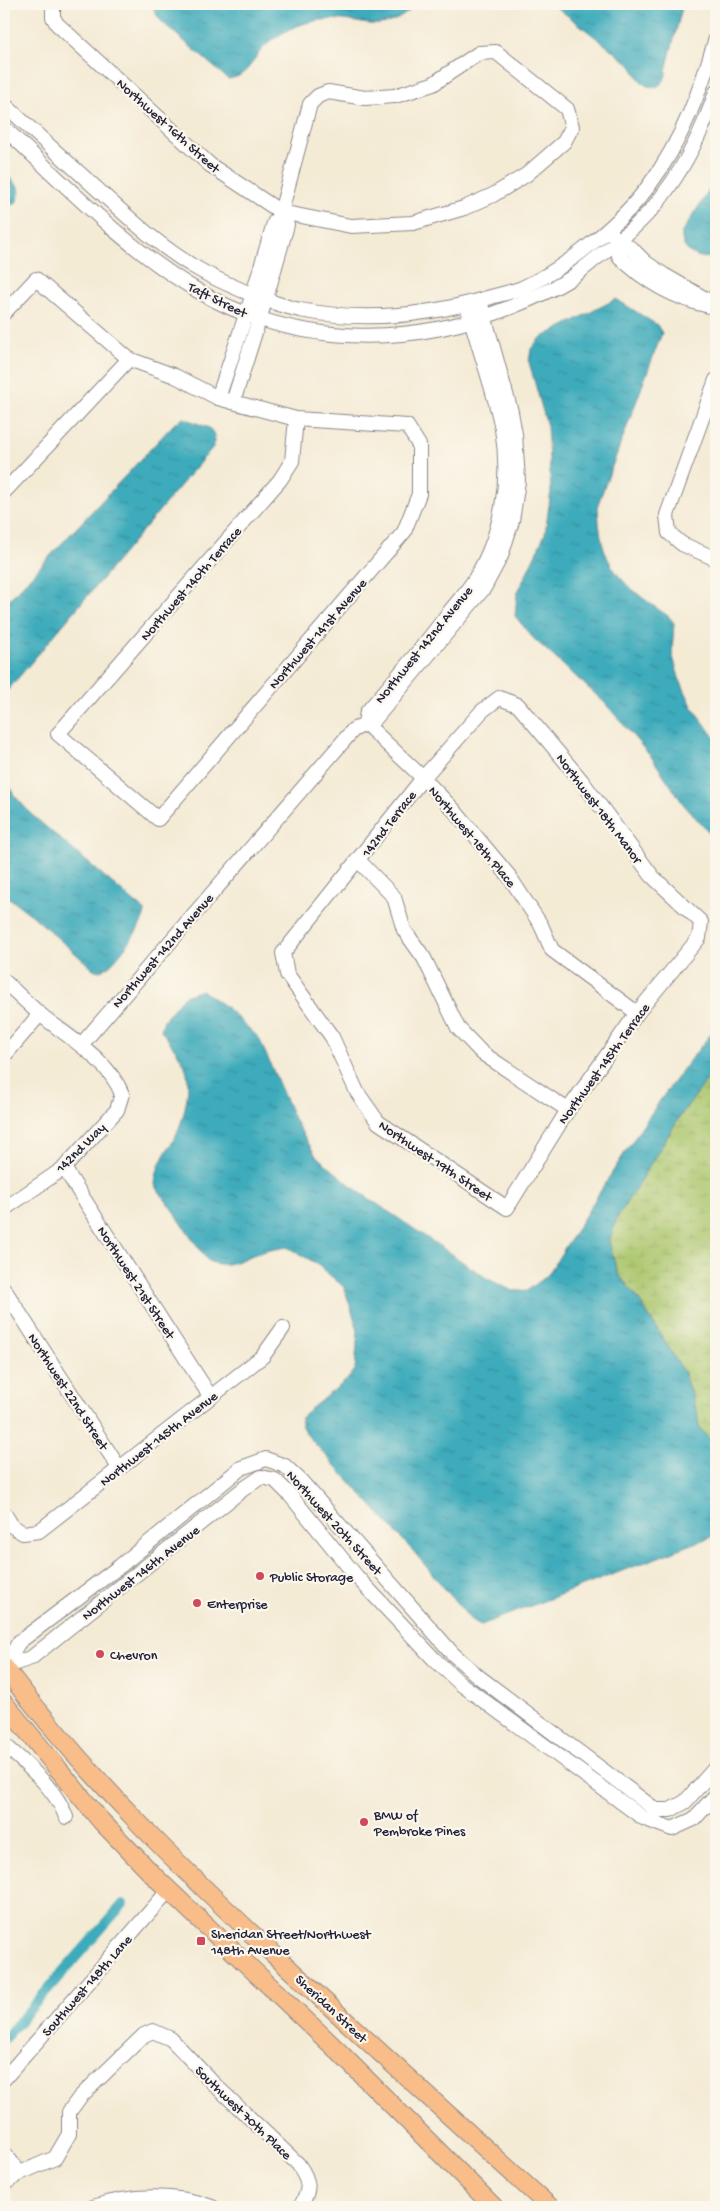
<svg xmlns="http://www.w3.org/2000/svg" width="720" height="2211" font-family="'Gochi Hand',sans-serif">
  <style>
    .wetland { fill: url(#wetland-marsh); stroke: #667454 }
    .water { fill: url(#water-ripples); stroke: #30667b }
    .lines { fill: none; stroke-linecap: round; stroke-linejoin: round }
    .canal { stroke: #3dabbb; stroke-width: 10 }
    .minor-casing { stroke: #8b8688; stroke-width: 16 }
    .major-casing { stroke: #8b8688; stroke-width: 20 }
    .minor { stroke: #fff; stroke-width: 14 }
    .major { stroke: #f8bd88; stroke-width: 18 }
    .poi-dot { fill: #d1495b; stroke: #fbf7ec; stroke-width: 2 }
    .labels { text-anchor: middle; stroke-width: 4.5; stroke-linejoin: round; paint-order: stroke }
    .street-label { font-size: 14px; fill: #22223b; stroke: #fbf7ec }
    .poi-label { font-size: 14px; fill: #22223b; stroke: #fbf7ec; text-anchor: start }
  </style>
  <defs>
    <pattern id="wetland-marsh" width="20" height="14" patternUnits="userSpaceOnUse" patternTransform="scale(1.25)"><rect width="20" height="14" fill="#abc66c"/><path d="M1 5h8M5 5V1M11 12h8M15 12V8" fill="none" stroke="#93aa5e"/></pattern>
    <pattern id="water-ripples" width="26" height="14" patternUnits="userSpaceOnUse" patternTransform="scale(1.25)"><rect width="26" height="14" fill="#3dabbb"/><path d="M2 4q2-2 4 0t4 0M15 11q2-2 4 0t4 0" fill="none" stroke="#338b99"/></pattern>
  </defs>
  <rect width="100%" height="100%" fill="#fbf7ec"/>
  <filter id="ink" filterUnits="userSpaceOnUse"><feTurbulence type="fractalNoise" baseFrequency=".02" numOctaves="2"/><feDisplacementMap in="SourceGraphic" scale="10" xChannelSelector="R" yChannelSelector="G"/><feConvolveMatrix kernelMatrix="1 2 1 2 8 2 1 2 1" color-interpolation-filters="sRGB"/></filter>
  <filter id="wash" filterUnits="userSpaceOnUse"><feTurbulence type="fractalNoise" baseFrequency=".0096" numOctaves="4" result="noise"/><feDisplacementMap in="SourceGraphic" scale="20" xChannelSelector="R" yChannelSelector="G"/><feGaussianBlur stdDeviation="1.12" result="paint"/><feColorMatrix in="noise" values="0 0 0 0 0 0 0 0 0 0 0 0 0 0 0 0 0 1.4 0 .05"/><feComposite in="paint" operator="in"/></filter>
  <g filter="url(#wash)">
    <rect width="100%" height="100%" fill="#f4ebd5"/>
    <polygon class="wetland" points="716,1069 716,1447 699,1427 697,1412 683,1371 637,1297 618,1274 609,1242 617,1218 682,1113"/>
    <g class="water">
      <path d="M152,4H418C408,12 399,20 386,23C374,26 363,23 351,21C332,18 313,19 295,27C283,32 272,39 263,48C250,62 249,76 228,79L162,22L156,14Z"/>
      <path d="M552,4H683L666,70C667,80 659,90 648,86C639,83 635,69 628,63C603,43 578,23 552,4Z"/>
      <polygon points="4,172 17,185 20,192 16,203 4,208"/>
      <path d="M716,180V257C698,260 680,253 682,232Z"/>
      <path d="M616,299L657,325L662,333L598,504C599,567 619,582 668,616L674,623L672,653L679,678L692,706L716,740V840L684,805L652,758L604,702L533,638L515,616L517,594L545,534L551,491L547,426L529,362L531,349L539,339Z"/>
      <polygon points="184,418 209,428 215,435 213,447 8,690 4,699 4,605 174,424"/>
      <path d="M4,775L14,795L32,815L145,911C146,923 114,965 103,970C99,972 95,970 92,968L34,917L4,894Z"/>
      <path d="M202,990L227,1008L259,1038L295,1121L316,1156L358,1191L488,1279L513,1291L528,1290L547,1276C601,1192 651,1104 716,1028V1069L682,1113L617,1218L609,1242L618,1274L637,1297L683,1371L697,1412L699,1427L716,1447V1535L481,1625L471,1620L414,1552L308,1436C303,1428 297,1423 304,1414L347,1380L355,1370L358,1330L344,1287L314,1262L287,1247C277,1249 266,1250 256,1254C238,1260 228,1269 208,1261L155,1185C156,1166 165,1154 174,1139C183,1123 192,1088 186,1069C181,1055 169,1042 161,1030L164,1020L184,996Z"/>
    </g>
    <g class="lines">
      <polyline class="canal" points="4,2039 123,1904"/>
    </g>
  </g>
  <g filter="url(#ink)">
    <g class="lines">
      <g class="minor-casing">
        <g id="minor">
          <polyline points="53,4 53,17 57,24 210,165 281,212 351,226 413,223 464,208 493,195 526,175 564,142 572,127 567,109 496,52 479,53 433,84 395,96 365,98 328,92 318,96 310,104 281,212 274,223 253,294 218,398"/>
          <path d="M4,104C34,132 65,160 96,188C130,219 164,251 205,273C230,286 272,304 300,310C364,322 429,316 491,297C501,294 512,292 522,288C565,269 623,222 650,184C682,141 701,89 716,38"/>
          <path d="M4,128C66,185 125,248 198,291C294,347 409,348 511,307C531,299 553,290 571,278C581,271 590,263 599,256C624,237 648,217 666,191C688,161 704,127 716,92"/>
          <polyline points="614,236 619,241 632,249 645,262 664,275 716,305"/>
          <path d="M619,241V256C644,281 674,298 709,306"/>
          <polyline points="4,313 36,279 129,359 175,376 218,398 296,419 407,426 419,445 419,494 404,532 158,819 58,734 280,480 292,461 296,419"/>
          <polyline points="716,380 667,515 669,533 682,544 716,559"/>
          <polyline points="233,402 266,298 287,225 281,212"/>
          <polyline points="4,492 129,359"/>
          <polygon points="499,698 518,705 581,780 652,876 701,922 699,938 637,1013 568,1110 507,1208 378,1122 357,1092 332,1037 287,974 283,953 423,778 482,711"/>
          <path d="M365,723L367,712C395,680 422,649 447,615C456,603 467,592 475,579C502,535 511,481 502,429C495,392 479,350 469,312"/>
          <polyline points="365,723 423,778 453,809 509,876 541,925 552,950 637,1013"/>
          <polyline points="358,860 394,897 404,930 424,958 458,1028 482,1053 568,1110"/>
          <path d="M4,981C16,992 28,1004 41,1015C69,1038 108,1059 122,1094L117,1110L64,1168L4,1209"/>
          <polyline points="81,1045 353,730 375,719 484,588 501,556 512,521 518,481 515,434 511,412 480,301"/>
          <polyline points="4,1056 40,1014"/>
          <polyline points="64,1168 210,1396"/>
          <polyline points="4,1289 119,1468"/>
          <polyline points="4,1513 12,1526 23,1533 39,1531 263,1356 283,1328"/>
          <polyline points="4,1667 19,1642 120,1566 241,1468 266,1459 285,1466 301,1481 453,1654 479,1677 656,1810 670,1810 685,1802 716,1767"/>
          <polyline points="4,1667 31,1658 242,1490 261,1477 275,1480 290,1495 357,1577 434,1659 461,1684 643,1818 672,1829 694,1819 716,1795"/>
          <path d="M4,1744C26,1765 56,1788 66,1817"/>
          <polyline points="4,2079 169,1890"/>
          <polyline points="4,2153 20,2173"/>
          <path d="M4,2184L20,2173L55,2158L69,2134V2112L80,2097L144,2035L153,2031L171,2039L213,2083L298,2164C310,2181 311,2189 300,2207"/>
          <path d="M93,2207C130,2195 174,2193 212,2207"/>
        </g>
      </g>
      <g class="major-casing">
        <g id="major">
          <path d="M4,1667C90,1781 191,1878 296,1975C380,2053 465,2130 550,2207"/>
          <polyline points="4,1703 101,1821 155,1877 338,2051 494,2207"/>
        </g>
      </g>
      <use href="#minor" class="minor"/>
      <use href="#major" class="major"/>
    </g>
  </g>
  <g class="poi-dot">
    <circle cx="260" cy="1576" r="5"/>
    <circle cx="197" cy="1603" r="5"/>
    <circle cx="100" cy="1654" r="5"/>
    <circle cx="364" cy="1822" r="5"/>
    <rect x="196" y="1936" width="10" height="10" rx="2.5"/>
  </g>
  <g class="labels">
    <g class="street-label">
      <text transform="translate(169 125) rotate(42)" y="5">Northwest 16th Street</text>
      <text transform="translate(218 299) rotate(26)" y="5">Taft Street</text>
      <text transform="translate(190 583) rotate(-49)" y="5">Northwest 140th Terrace</text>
      <text transform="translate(317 633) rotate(-49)" y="5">Northwest 141st Avenue</text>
      <text transform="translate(423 644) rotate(-51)" y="5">Northwest 142nd Avenue</text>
      <text transform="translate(600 808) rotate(53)" y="5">Northwest 18th Manor</text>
      <text transform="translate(388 823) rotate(-52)" y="5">142nd Terrace</text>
      <text transform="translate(473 836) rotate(50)" y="5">Northwest 18th Place</text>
      <text transform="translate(162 950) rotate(-49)" y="5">Northwest 142nd Avenue</text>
      <text transform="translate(603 1063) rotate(-54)" y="5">Northwest 145th Terrace</text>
      <text transform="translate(80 1147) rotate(-45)" y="5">142nd Way</text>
      <text transform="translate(436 1160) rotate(34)" y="5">Northwest 19th Street</text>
      <text transform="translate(137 1282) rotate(57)" y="5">Northwest 21st Street</text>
      <text transform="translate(69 1391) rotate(57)" y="5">Northwest 22nd Street</text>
      <text transform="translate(158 1438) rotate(-38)" y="5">Northwest 145th Avenue</text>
      <text transform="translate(335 1522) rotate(48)" y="5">Northwest 20th Street</text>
      <text transform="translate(140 1572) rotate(-38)" y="5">Northwest 146th Avenue</text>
      <text transform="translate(86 1985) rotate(-49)" y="5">Southwest 148th Lane</text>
      <text transform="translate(332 2008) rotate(43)" y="5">Sheridan Street</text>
      <text transform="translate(244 2112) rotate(44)" y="5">Southwest 70th Place</text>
    </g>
    <g class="poi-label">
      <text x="270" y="1581">Public Storage</text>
      <text x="207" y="1608">Enterprise</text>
      <text x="110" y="1659">Chevron</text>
      <text x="374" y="1819">BMW of<tspan x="374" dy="16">Pembroke Pines</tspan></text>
      <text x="211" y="1938">Sheridan Street/Northwest<tspan x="211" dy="16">148th Avenue</tspan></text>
    </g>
  </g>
  <rect width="720" height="2211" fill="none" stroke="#fbf7ec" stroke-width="20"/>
</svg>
